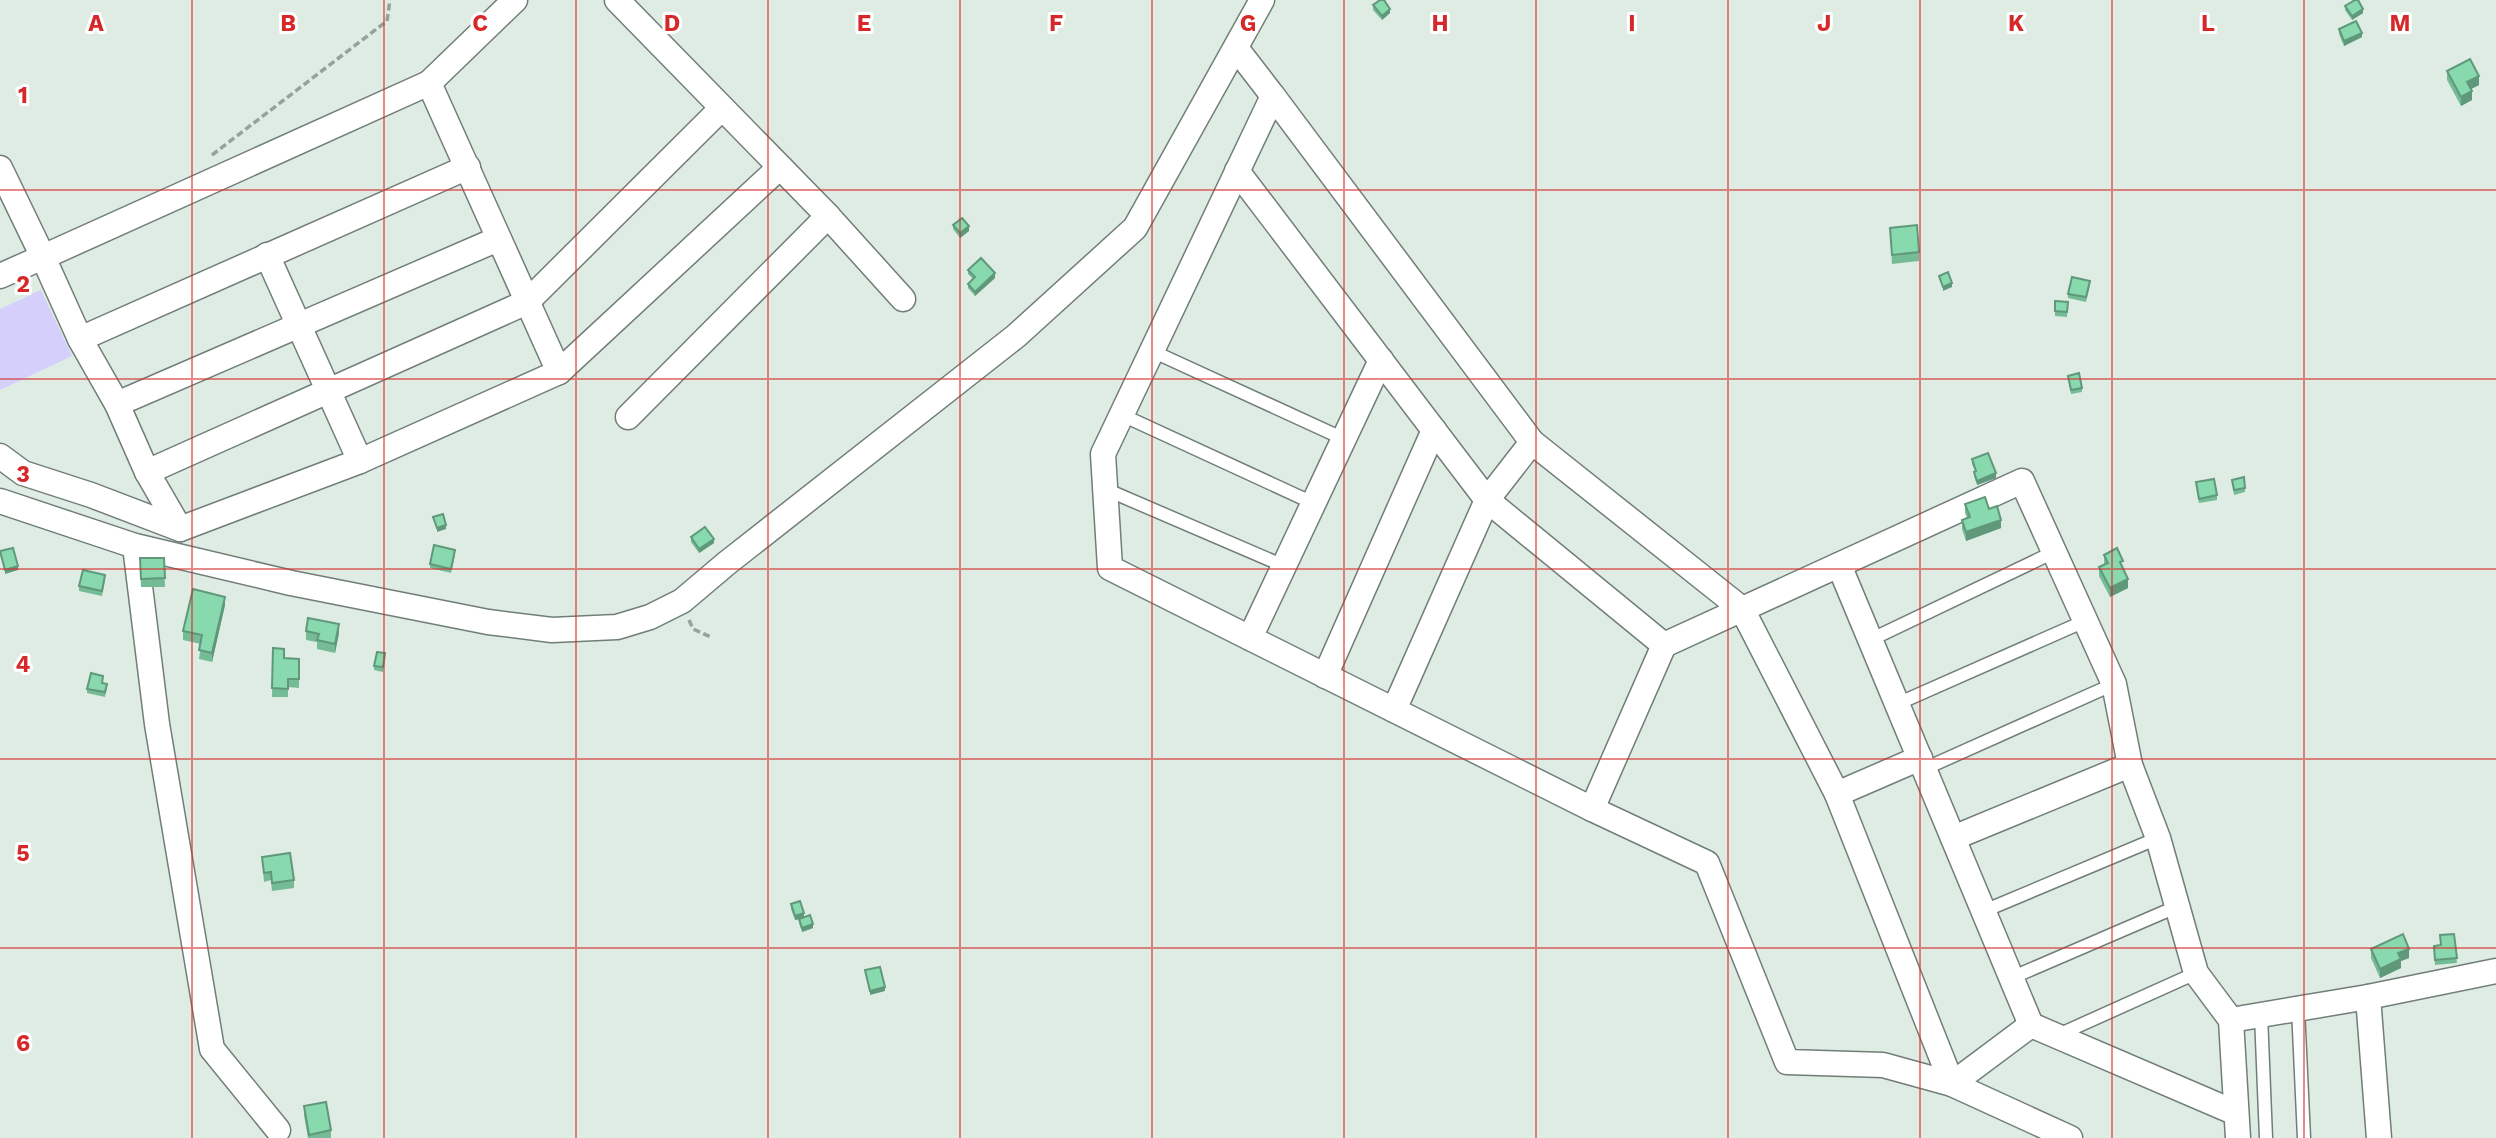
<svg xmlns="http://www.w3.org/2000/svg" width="2496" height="1138" font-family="'Work Sans',sans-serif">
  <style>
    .green { fill: #d5cffc }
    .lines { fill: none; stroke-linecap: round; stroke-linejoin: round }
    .service-casing { stroke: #717e77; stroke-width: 15 }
    .minor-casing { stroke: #717e77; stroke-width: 27 }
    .path { stroke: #96a19b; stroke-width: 3.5; stroke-dasharray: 7 3.5; stroke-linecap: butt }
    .service { stroke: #fff; stroke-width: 12 }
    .minor { stroke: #fff; stroke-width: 24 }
    .wall { fill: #75bb96 }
    .shaded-wall { fill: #5f987a }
    .building { fill: #88d9ae; stroke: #5f987a; stroke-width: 2 }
    .grid { fill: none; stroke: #d62828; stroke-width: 2; stroke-opacity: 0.55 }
    .grid-label { font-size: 23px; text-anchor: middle; font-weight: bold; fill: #d62828; stroke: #fff; stroke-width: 6; stroke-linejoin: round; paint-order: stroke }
  </style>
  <rect width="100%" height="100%" fill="#deece4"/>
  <polygon class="green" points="41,290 72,356 0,390 0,309"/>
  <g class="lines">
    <g class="service-casing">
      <g id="service">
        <polyline points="1152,351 1344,439"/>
        <polyline points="1122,415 1313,503"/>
        <polyline points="1105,489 1284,566"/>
        <polyline points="1870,640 2054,552"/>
        <polyline points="1897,704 2085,621"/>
        <polyline points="1924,769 2114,684"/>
        <polyline points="1984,911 2158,838"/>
        <polyline points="2011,978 2176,907"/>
        <polyline points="2298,1008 2304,1138"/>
        <polyline points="2261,1015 2266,1138"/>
        <polyline points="2056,1036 2196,973"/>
      </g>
    </g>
    <g class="minor-casing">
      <g id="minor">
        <polyline points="617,0 828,216 628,417"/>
        <polyline points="1236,48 1273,96"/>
        <polygon points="429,83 559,372 360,461 180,529 147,472 117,404 80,339 43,257"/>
        <polyline points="429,83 515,0"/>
        <polyline points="0,168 43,257 0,276"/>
        <polyline points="1237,171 1487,500 1664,645"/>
        <polyline points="828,216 903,299"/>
        <polyline points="267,255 360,461"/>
        <polyline points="80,339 468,167"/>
        <polyline points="559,372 780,167"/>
        <polyline points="117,404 498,239"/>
        <polyline points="0,456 23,473 91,495 180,529"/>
        <polyline points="147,472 527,302 722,108"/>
        <polyline points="0,501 135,546 291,583 488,622 552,630 617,627 650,617 682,601 727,563 1016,336 1135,228 1262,0"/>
        <polyline points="135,546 157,724 212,1049 278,1130"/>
        <polyline points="1839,565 2031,1025 2236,1113"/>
        <polyline points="1250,638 1381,360"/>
        <polyline points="1325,676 1434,430"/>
        <polyline points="1394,710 1487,500 1532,442"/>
        <polyline points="1837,794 1920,758"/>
        <polyline points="1592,809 1707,863 1787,1062 1883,1065 1952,1084 2031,1025"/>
        <polyline points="1953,838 2130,765"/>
        <polyline points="2368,997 2379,1138"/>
        <polyline points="2231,1020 2368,997 2496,971"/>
        <polyline points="2070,1138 1952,1084 1837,794 1742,609 1532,442 1273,96 1103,454 1110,568 1592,809 1664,645 2022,481 2114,684 2130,765 2158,838 2196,973 2231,1020 2238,1138"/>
      </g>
    </g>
    <g class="path">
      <polyline points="212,155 387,21 390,0"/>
      <polyline points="689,620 693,629 711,637"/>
    </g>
    <use href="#service" class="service"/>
    <use href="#minor" class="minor"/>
  </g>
  <g class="wall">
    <polygon points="1373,5 1390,13 1382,20 1373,10"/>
    <polygon points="2345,6 2363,13 2352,20 2345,10"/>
    <polygon points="2339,29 2362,37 2344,46 2339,34"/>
    <polygon points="2447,71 2479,85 2471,89 2472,100 2461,106 2447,80"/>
    <polygon points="953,225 969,231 960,238 953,229"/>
    <polygon points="1890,228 1919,252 1919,261 1892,264"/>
    <polygon points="968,270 995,278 975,296 968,288 968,284 973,279 968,274"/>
    <polygon points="2090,285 2086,302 2068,298 2068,294"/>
    <polygon points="2055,301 2068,302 2067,317 2055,316"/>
    <polygon points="2068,376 2082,388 2082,392 2071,394"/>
    <polygon points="1972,459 1996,478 1977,485 1974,476 1975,471 1972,464"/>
    <polygon points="2232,480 2245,488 2245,492 2234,495"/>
    <polygon points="2196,482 2217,495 2217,500 2199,503"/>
    <polygon points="1965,504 1989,509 2001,528 1966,541 1962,529 1962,520 1967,518 1965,513"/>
    <polygon points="691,537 714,543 699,553 691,542"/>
    <polygon points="455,555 451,573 430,568 430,564"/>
    <polygon points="2104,555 2123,568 2128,588 2110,597 2099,576 2099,567 2104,564"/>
    <polygon points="140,558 164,558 165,587 141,587"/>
    <polygon points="105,580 102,596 79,591 79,586"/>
    <polygon points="225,605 212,662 199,659 201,644 183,640 183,631"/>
    <polygon points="306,631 339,633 335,653 317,649 317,642 306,640"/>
    <polygon points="273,648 284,658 299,659 299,688 288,687 288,697 272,697"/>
    <polygon points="385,658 383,672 374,670 374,666"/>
    <polygon points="102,683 107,688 105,697 87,693 87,689"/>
    <polygon points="262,857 294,880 294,888 272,891 271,880 264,882"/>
    <polygon points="791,904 804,917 813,928 802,932 799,923 799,919 795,920 791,909"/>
    <polygon points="2454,934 2457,963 2435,965 2434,946 2441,945"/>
    <polygon points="2371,949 2409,958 2401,961 2401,968 2380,978 2371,958"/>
    <polygon points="304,1106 331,1130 331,1138 308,1138 304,1115"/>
  </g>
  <g class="shaded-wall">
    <polygon points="1390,9 1390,13 1382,20 1382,16"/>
    <polygon points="2363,9 2363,13 2352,20 2352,16"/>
    <polygon points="2362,33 2362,37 2344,46 2344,41"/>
    <polygon points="2479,76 2479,85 2467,91 2467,82"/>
    <polygon points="2472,91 2472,100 2461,106 2461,97"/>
    <polygon points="969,226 969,231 960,238 960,233"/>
    <polygon points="995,273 995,278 975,296 975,292"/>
    <polygon points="1952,283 1952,287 1943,291 1943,287"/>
    <polygon points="1996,473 1996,478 1977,485 1977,481"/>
    <polygon points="2001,520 2001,528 1966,541 1966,532"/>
    <polygon points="446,525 446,529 437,532 437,528"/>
    <polygon points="714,539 714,543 699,553 699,549"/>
    <polygon points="18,566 18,570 5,574 5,570"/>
    <polygon points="2128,579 2128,588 2110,597 2110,588"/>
    <polygon points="225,597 225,605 212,662 212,653"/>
    <polygon points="339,624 339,633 335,653 335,644"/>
    <polygon points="804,913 804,918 795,920 795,916"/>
    <polygon points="813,924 813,928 802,932 802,928"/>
    <polygon points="2409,949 2409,958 2401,961 2401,968 2380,978 2380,969 2398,953"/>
    <polygon points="885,987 885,991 870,995 870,991"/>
  </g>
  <g class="building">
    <polygon points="1380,0 1384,0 1390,9 1382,16 1373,5"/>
    <polygon points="2355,0 2358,0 2363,9 2352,16 2345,6"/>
    <polygon points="2356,21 2362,33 2344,41 2339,29"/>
    <polygon points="2470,59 2479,76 2467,82 2472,91 2461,97 2447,71"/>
    <polygon points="962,218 969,226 960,233 953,225"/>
    <polygon points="1917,225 1919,252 1892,255 1890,228"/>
    <polygon points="981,258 995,273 975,292 968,284 975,277 968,270"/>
    <polygon points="1948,272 1952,283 1943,287 1939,276"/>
    <polygon points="2072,277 2090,281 2086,297 2068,294"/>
    <polygon points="2055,301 2068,302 2067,312 2055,311"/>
    <polygon points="2079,373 2082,388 2071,390 2068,376"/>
    <polygon points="1988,453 1996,473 1977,481 1974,472 1976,471 1972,459"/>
    <polygon points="2244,477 2245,488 2234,490 2232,480"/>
    <polygon points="2214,479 2217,495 2199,499 2196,482"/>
    <polygon points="1985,497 1989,509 1997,506 2001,520 1966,532 1962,520 1970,517 1965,504"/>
    <polygon points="443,514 446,525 437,528 433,517"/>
    <polygon points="705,527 714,539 699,549 691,537"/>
    <polygon points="434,545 455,550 451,569 430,564"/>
    <polygon points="13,548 18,566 5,570 0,551"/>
    <polygon points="2117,548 2123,561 2120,562 2128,579 2110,588 2099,567 2108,563 2104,555"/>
    <polygon points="140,558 164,558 165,578 141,579"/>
    <polygon points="83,570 105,575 102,591 79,586"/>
    <polygon points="193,589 225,597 212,653 199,650 202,635 183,631"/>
    <polygon points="308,618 339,624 335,644 317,640 319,634 306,631"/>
    <polygon points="273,648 284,649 284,658 299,659 299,679 288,679 288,689 272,688"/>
    <polygon points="377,652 385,653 383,667 374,666"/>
    <polygon points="91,673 103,676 102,683 107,684 105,692 87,689"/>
    <polygon points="290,853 294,880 272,883 271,872 264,873 262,857"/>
    <polygon points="800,901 804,913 795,916 791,904"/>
    <polygon points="810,915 813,924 802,928 799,919"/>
    <polygon points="2403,934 2409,949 2398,953 2401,959 2380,969 2371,949"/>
    <polygon points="2454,934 2457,958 2435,960 2434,946 2441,945 2440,935"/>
    <polygon points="880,967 885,987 870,991 865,970"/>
    <polygon points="326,1102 331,1130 309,1135 304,1106"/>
  </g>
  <path class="grid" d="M192,0V1138M384,0V1138M576,0V1138M768,0V1138M960,0V1138M1152,0V1138M1344,0V1138M1536,0V1138M1728,0V1138M1920,0V1138M2112,0V1138M2304,0V1138M0,190H2496M0,379H2496M0,569H2496M0,759H2496M0,948H2496"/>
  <g class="grid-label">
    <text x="96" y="31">A</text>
    <text x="288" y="31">B</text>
    <text x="480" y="31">C</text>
    <text x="672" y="31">D</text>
    <text x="864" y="31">E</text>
    <text x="1056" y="31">F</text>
    <text x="1248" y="31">G</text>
    <text x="1440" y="31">H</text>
    <text x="1632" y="31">I</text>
    <text x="1824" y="31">J</text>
    <text x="2016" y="31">K</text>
    <text x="2208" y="31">L</text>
    <text x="2400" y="31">M</text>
    <text x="23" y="103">1</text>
    <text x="23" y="292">2</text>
    <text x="23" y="482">3</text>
    <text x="23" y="672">4</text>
    <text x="23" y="861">5</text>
    <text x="23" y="1051">6</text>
  </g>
</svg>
